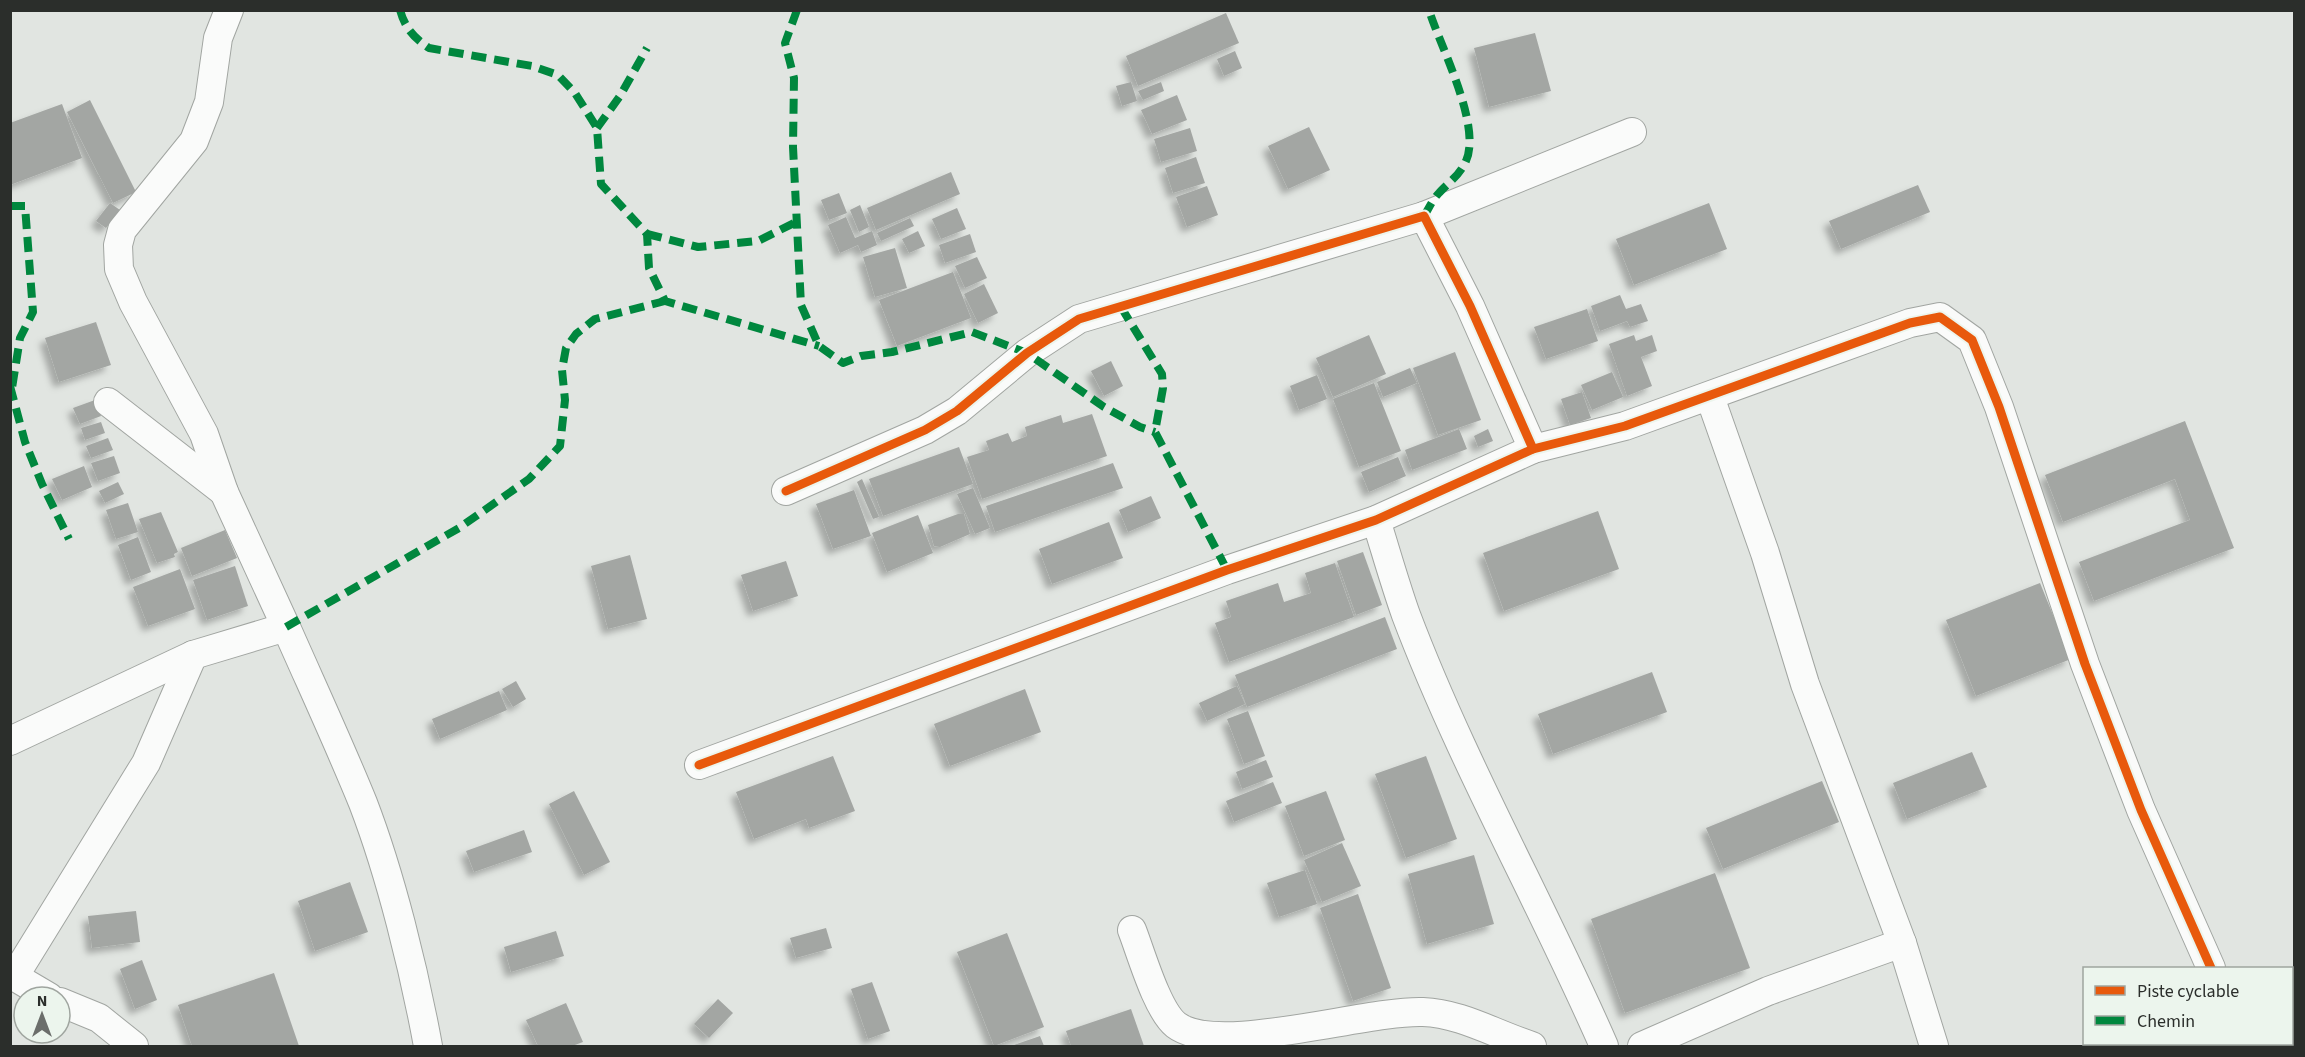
<svg xmlns="http://www.w3.org/2000/svg" width="2305" height="1057" font-family="'Source Sans 3',sans-serif">
  <style>
    .building { fill: #a3a6a3; filter: url(#shadow) }
    .lines { fill: none; stroke-linecap: round; stroke-linejoin: round }
    .minor-casing { stroke: #a1a5a1; stroke-width: 30 }
    .minor { stroke: #fafbfa; stroke-width: 28 }
    .quiet { stroke: #00873e; stroke-width: 8; stroke-dasharray: 15 8; stroke-linecap: butt }
    .cycleway-casing { stroke: #ecf5ed; stroke-width: 13 }
    .cycleway { stroke: #e8590c; stroke-width: 9 }
  </style>
  <defs>
    <filter id="shadow"><feDropShadow dx="-5.5" dy="5.5" stdDeviation="3" flood-color="#0004"/></filter>
  </defs>
  <rect width="100%" height="100%" fill="#e1e5e1"/>
  <g class="building">
    <polygon points="1226,13 1239,43 1138,86 1126,56"/>
    <polygon points="1535,33 1551,91 1489,107 1474,48"/>
    <polygon points="1235,51 1242,68 1224,76 1217,59"/>
    <polygon points="1131,82 1137,101 1122,106 1116,86"/>
    <polygon points="1161,82 1164,91 1143,100 1138,91"/>
    <polygon points="1177,95 1187,120 1152,134 1141,110"/>
    <polygon points="90,100 136,192 113,203 67,112"/>
    <polygon points="62,104 82,158 10,185 10,123"/>
    <polygon points="1309,127 1330,170 1288,189 1268,146"/>
    <polygon points="1190,128 1197,151 1161,162 1154,139"/>
    <polygon points="1196,157 1205,183 1173,193 1165,168"/>
    <polygon points="951,172 960,194 876,230 867,208"/>
    <polygon points="1918,185 1930,212 1841,249 1829,221"/>
    <polygon points="1207,186 1218,215 1187,227 1176,197"/>
    <polygon points="839,193 847,213 829,220 821,200"/>
    <polygon points="110,203 120,210 106,228 96,221"/>
    <polygon points="1709,203 1727,249 1634,285 1616,239"/>
    <polygon points="860,205 869,227 859,232 850,210"/>
    <polygon points="957,208 966,229 941,239 932,219"/>
    <polygon points="846,217 855,238 872,231 877,245 861,252 858,245 840,253 828,225"/>
    <polygon points="910,218 914,226 881,241 877,233"/>
    <polygon points="918,231 925,246 909,253 902,239"/>
    <polygon points="970,234 976,252 945,263 939,245"/>
    <polygon points="895,248 907,288 875,297 863,257"/>
    <polygon points="977,257 987,278 965,288 955,266"/>
    <polygon points="953,272 971,318 897,346 879,300"/>
    <polygon points="984,284 998,313 978,323 964,294"/>
    <polygon points="1620,295 1626,309 1641,304 1648,321 1630,327 1627,321 1600,331 1591,306"/>
    <polygon points="1587,309 1598,341 1546,359 1534,327"/>
    <polygon points="96,322 111,365 59,382 45,338"/>
    <polygon points="1369,335 1386,374 1333,397 1316,358"/>
    <polygon points="1634,335 1636,341 1652,335 1657,351 1641,357 1652,386 1627,396 1609,344"/>
    <polygon points="1455,352 1481,420 1438,435 1413,368"/>
    <polygon points="1111,361 1123,386 1104,396 1091,371"/>
    <polygon points="1410,368 1417,383 1383,397 1377,382"/>
    <polygon points="1612,372 1623,397 1592,410 1581,385"/>
    <polygon points="1317,375 1327,399 1299,410 1290,386"/>
    <polygon points="1374,383 1401,451 1359,467 1333,399"/>
    <polygon points="1582,392 1591,418 1570,425 1561,399"/>
    <polygon points="95,400 101,416 80,424 73,408"/>
    <polygon points="1092,414 1107,456 982,499 967,457 989,450 986,441 1008,433 1012,442 1027,436 1025,427 1061,415 1063,423"/>
    <polygon points="2185,421 2234,548 2094,601 2079,562 2190,520 2175,479 2063,522 2045,475"/>
    <polygon points="101,422 105,433 85,440 81,428"/>
    <polygon points="1459,429 1467,449 1412,470 1405,450"/>
    <polygon points="1488,429 1493,441 1478,447 1474,436"/>
    <polygon points="108,438 113,450 91,458 86,446"/>
    <polygon points="959,447 973,484 883,516 869,479"/>
    <polygon points="114,456 120,473 98,481 91,463"/>
    <polygon points="1398,457 1406,476 1369,492 1361,472"/>
    <polygon points="1113,463 1123,488 995,532 986,506"/>
    <polygon points="84,466 92,487 62,500 52,479"/>
    <polygon points="862,479 879,517 873,519 857,482"/>
    <polygon points="118,482 124,494 105,503 99,491"/>
    <polygon points="973,488 990,528 975,534 957,494"/>
    <polygon points="854,490 871,536 833,549 816,504"/>
    <polygon points="1151,496 1161,518 1128,532 1119,510"/>
    <polygon points="128,503 138,532 116,539 106,510"/>
    <polygon points="1598,511 1619,569 1504,611 1483,553"/>
    <polygon points="161,512 178,552 174,554 175,557 157,563 139,519"/>
    <polygon points="958,514 964,514 970,534 940,547 934,546 928,525"/>
    <polygon points="918,515 933,553 887,572 872,533"/>
    <polygon points="1109,522 1123,558 1052,584 1039,549"/>
    <polygon points="225,530 237,558 192,576 181,548"/>
    <polygon points="138,537 151,572 131,580 118,545"/>
    <polygon points="1363,552 1382,605 1356,615 1337,561"/>
    <polygon points="630,555 647,619 608,629 591,566"/>
    <polygon points="786,561 798,596 753,611 741,575"/>
    <polygon points="1335,563 1354,617 1229,662 1215,623 1231,617 1226,601 1278,583 1284,602 1311,593 1305,573"/>
    <polygon points="235,566 248,606 207,620 193,580"/>
    <polygon points="180,569 195,609 148,626 133,587"/>
    <polygon points="2040,583 2071,659 1976,696 1946,620"/>
    <polygon points="1385,617 1397,649 1247,707 1235,675"/>
    <polygon points="1652,672 1667,712 1553,754 1538,714"/>
    <polygon points="516,681 526,699 513,707 502,689"/>
    <polygon points="1237,686 1245,704 1207,721 1199,703"/>
    <polygon points="1025,689 1041,732 950,766 934,724"/>
    <polygon points="499,691 507,710 440,739 432,719"/>
    <polygon points="1248,711 1265,756 1244,764 1227,719"/>
    <polygon points="1972,752 1987,787 1907,819 1893,783"/>
    <polygon points="833,756 855,811 809,828 806,819 754,839 736,792"/>
    <polygon points="1426,756 1457,839 1406,858 1375,774"/>
    <polygon points="1266,760 1273,777 1242,789 1236,772"/>
    <polygon points="1822,781 1839,822 1723,869 1706,828"/>
    <polygon points="1273,782 1282,803 1234,822 1226,801"/>
    <polygon points="574,791 610,862 584,875 549,804"/>
    <polygon points="1326,791 1345,840 1304,856 1285,806"/>
    <polygon points="524,830 532,852 474,872 466,851"/>
    <polygon points="1342,843 1361,886 1322,902 1304,860"/>
    <polygon points="1474,855 1494,924 1427,944 1408,874"/>
    <polygon points="1305,870 1317,904 1279,917 1267,883"/>
    <polygon points="1715,873 1750,968 1625,1013 1591,919"/>
    <polygon points="350,882 368,932 315,951 298,901"/>
    <polygon points="1358,894 1391,988 1353,1001 1320,908"/>
    <polygon points="136,911 140,942 92,948 88,916"/>
    <polygon points="826,928 832,948 796,958 790,938"/>
    <polygon points="556,931 564,956 511,972 504,947"/>
    <polygon points="1007,933 1044,1027 994,1046 957,952"/>
    <polygon points="142,960 157,1000 135,1009 120,969"/>
    <polygon points="274,973 299,1046 192,1046 178,1005"/>
    <polygon points="872,982 890,1031 868,1039 851,989"/>
    <polygon points="718,999 733,1013 709,1038 694,1024"/>
    <polygon points="566,1003 583,1042 572,1046 538,1046 526,1020"/>
    <polygon points="1131,1009 1144,1046 1071,1046 1066,1031"/>
    <polygon points="1040,1036 1044,1046 1011,1046"/>
  </g>
  <g class="lines">
    <g class="minor-casing">
      <g id="minor">
        <polyline points="229,10 218,38 209,102 194,141 122,230 118,245 119,269 133,302 204,434 224,492 286,627"/>
        <polyline points="1424,216 1632,132"/>
        <polyline points="1710,397 1765,553 1805,684 1902,943 1934,1046"/>
        <polyline points="108,402 224,492"/>
        <polyline points="1533,449 1625,426 1910,323 1940,317 1972,340 1999,407 2085,664 2141,810 2211,968"/>
        <path d="M1376,520C1386,552 1395,584 1406,615C1462,763 1541,902 1604,1046"/>
        <path d="M10,741L193,655L286,627C312,686 339,744 363,803C391,876 414,970 428,1046"/>
        <polyline points="699,765 1227,570 1376,520 1533,449 1470,306 1424,216 1079,319 1027,353 957,411 925,430 786,491"/>
        <path d="M1132,930C1141,953 1157,1010 1176,1025C1218,1057 1365,1010 1423,1012C1460,1013 1497,1035 1532,1046"/>
        <polyline points="10,974 49,997"/>
        <polyline points="14,977 146,763 193,655"/>
        <polyline points="60,1002 99,1018 134,1046"/>
        <polyline points="2243,1044 2245,1046"/>
        <polyline points="1642,1046 1768,991 1902,943"/>
      </g>
    </g>
    <use href="#minor" class="minor"/>
    <g class="quiet">
      <path d="M400,10C405,28 414,38 429,48L532,66L558,75L575,93L597,128L601,184L647,234L649,268L665,301L819,346"/>
      <polyline points="797,10 785,43 794,78 793,147 801,305 819,346 843,363 861,356 892,352 972,332 1027,353 1104,407 1140,427 1155,432"/>
      <polyline points="597,128 620,96 647,48"/>
      <polyline points="10,206 25,206 33,312 20,338 12,388"/>
      <path d="M1424,216C1429,208 1433,199 1439,193C1450,181 1459,176 1466,161C1482,125 1440,46 1429,10"/>
      <polyline points="647,234 698,247 758,241 796,222"/>
      <polyline points="1121,307 1162,374 1163,388 1155,432 1227,570"/>
      <polyline points="10,386 25,442 42,484 69,539"/>
      <polyline points="286,627 459,528 529,479 560,446 565,400 562,370 566,348 576,334 595,319 665,301"/>
    </g>
    <g class="cycleway-casing">
      <g id="cycleway">
        <polyline points="1533,449 1625,426 1910,323 1940,317 1972,340 1999,407 2085,664 2141,810 2211,968"/>
        <polyline points="699,765 1227,570 1376,520 1533,449 1470,306 1424,216 1079,319 1027,353 957,411 925,430 786,491"/>
      </g>
    </g>
    <use href="#cycleway" class="cycleway"/>
  </g>
  <rect width="2305" height="1057" fill="none" stroke="#2b2e2b" stroke-width="24"/>
  <rect x="2083" y="967" width="210" height="78" fill="#ecf5ed" stroke="#9fa59f" stroke-width="1.5"/>
  <rect x="2095" y="986" width="30" height="9" fill="#e8590c" stroke="#9fa59f" stroke-width="1.5"/>
  <text x="2137" y="997" font-size="18" fill="#2b2e2b">Piste cyclable</text>
  <rect x="2095" y="1016" width="30" height="9" fill="#00873e" stroke="#9fa59f" stroke-width="1.5"/>
  <text x="2137" y="1027" font-size="18" fill="#2b2e2b">Chemin</text>
  <g transform="translate(42 1015)"><circle r="28" fill="#ecf5ed" stroke="#9fa59f" stroke-width="1.5"/>
  <path d="M0-4.5L10 22L0 15L-10 22Z" fill="#6b6e6b"/>
  <text y="-9" font-size="16" font-weight="bold" text-anchor="middle" fill="#2b2e2b">N</text>
  </g>
</svg>
